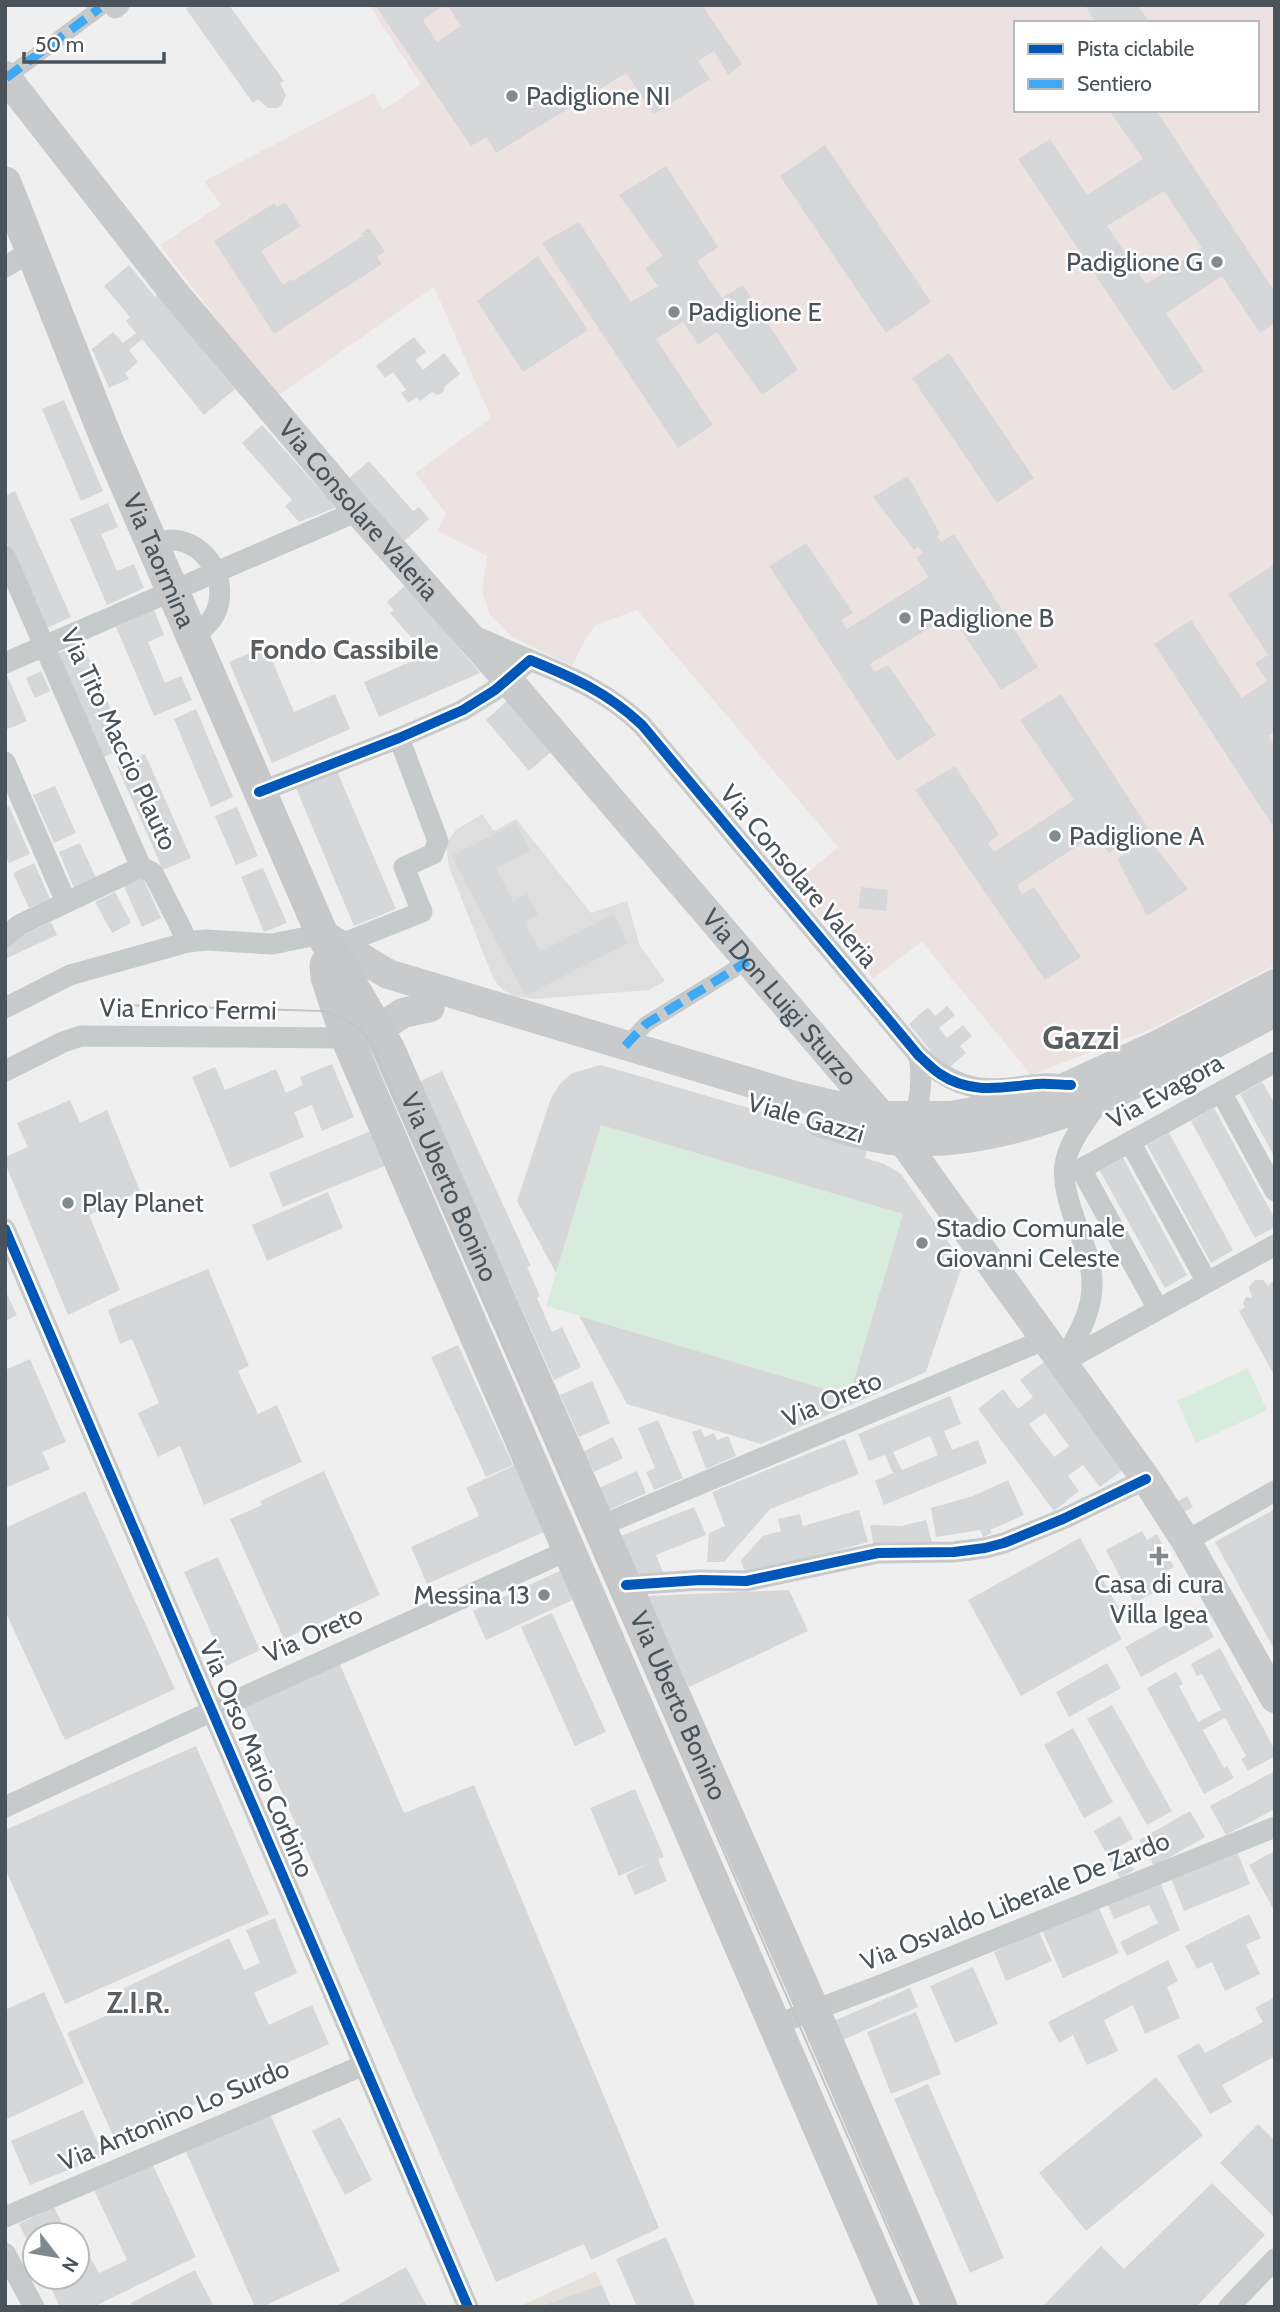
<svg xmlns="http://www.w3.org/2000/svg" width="1280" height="2312" font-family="Cabin,sans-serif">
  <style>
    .commercial { fill: #e4e1dd }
    .education { fill: #dedede }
    .medical { fill: #ede2e2; fill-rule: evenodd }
    .green { fill: #d7ecdc }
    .building { fill: #d6d7d8; fill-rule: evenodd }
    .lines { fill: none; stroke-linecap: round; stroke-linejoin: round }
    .pedestrian { stroke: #c7cacb; stroke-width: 16 }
    .minor { stroke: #c7cacb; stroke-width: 21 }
    .secondary { stroke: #c8cacc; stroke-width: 30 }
    .primary { stroke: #c6c8ca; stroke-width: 33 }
    .tram { stroke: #c3c4c6; stroke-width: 2 }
    .quiet { stroke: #3fa9f5; stroke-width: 9; stroke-dasharray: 18 9; stroke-linecap: butt }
    .cycleway-casing { stroke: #fff; stroke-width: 15 }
    .cycleway { stroke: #0057b8; stroke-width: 10 }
    .poi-dot { fill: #838a8e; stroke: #fff; stroke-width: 2.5 }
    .labels { text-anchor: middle; stroke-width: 5; stroke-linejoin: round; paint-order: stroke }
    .poi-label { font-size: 26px; fill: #495359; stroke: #fff; text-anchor: start }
    .street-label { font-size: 26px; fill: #495359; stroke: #fff }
    .neighbourhood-label { font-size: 28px; font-weight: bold; fill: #5c5f62; stroke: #fff }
    .quarter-label { font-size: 30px; font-weight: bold; fill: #5c5f62; stroke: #fff }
    .district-label { font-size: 33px; font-weight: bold; fill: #5c5f62; stroke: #fff }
  </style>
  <rect width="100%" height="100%" fill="#f0efef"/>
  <polygon class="commercial" points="596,2271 611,2307 518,2307"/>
  <polygon class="education" points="482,814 494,831 516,819 591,913 627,901 640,946 665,981 649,990 535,999 513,996 503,990 494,980 449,867 446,844 456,830"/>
  <path class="medical" d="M369,5H1275V965L1154,1028L1031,1075L922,942L874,978L792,886L838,847L637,610L596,625L588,635L572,666L512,637L490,615L482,591L487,556L438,531L446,514L415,473L491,418L434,287L276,397L160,245L221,205L204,181L374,93L383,110L421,84ZM1016,23H1257V110H1016Z"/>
  <g class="green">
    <polygon points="601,1125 903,1214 849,1396 546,1306"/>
    <polygon points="1248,1368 1267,1410 1196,1443 1177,1401"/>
  </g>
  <g class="building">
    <polygon points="190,5 229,5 284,81 280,83 286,95 282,104 278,108 268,108 258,99 253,103 186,9"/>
    <polygon points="375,5 445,5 423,20 437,42 461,26 447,5 702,5 742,64 728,75 714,51 698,61 710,79 654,114 626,73 496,153 486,137 471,146"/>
    <polygon points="1085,5 1138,5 1148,21 1096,23"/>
    <path d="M1109,110H1156L1275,292V323L1260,333L1222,276L1166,313L1204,371L1173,391L1018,159L1050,139L1087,195L1143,159ZM1164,191L1202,248L1146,284L1107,226Z"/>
    <polygon points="825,145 931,302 886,333 780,176"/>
    <polygon points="666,166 718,247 697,261 722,298 743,285 798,370 762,395 717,332 698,345 683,322 656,339 713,425 678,448 542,243 579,222 631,302 658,286 645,268 663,256 619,195"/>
    <polygon points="285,202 301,226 261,251 283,285 291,279 293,281 363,236 361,234 369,228 385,252 377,257 382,264 274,334 214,241 274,203 277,207"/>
    <polygon points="538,256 588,330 523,372 477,301"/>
    <polygon points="129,265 155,297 158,295 235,389 204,415 142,339 129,350 138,362 125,373 129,379 109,388 92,349 113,332 123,343 136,333 126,321 130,317 104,286"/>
    <polygon points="414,337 426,352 415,360 423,370 444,353 460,374 445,386 444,391 438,395 432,392 420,401 416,397 409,403 401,393 406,390 393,372 385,378 376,366"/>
    <polygon points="949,353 1034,478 997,503 912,378"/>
    <polygon points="64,400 103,491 81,501 42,409"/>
    <polygon points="262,425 331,502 335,508 299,522 285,506 292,500 242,443"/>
    <polygon points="369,461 413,511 419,507 429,519 401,544 346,481"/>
    <polygon points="908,476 940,534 937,536 941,542 954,534 1038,667 1001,690 951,615 870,664 875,672 888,665 936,735 897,761 769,566 806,543 853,613 841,620 847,629 929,577 916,558 923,553 918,547 914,550 873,497"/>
    <polygon points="15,491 71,617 45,629 5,539 5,496"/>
    <polygon points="108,503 118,527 101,534 117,571 134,564 144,588 107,605 70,519"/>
    <polygon points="1275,564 1275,732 1268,736 1275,746 1275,829 1154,644 1191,620 1242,698 1267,681 1255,663 1268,655 1228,594"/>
    <polygon points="406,585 480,673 379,717 364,682 426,655 390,613 394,610 387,602"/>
    <polygon points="154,610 164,635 148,642 165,683 181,676 192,700 154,716 116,627"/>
    <polygon points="82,643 127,747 99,759 54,655"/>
    <polygon points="266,646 294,712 335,694 350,729 272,763 229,662"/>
    <polygon points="5,671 27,721 5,730"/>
    <polygon points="41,671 50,691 35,698 26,678"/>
    <polygon points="1061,694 1148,828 1136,835 1141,842 1148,838 1188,889 1147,916 1117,859 1123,855 1118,847 1109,853 1096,834 1017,885 1022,894 1034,887 1081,957 1045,980 915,790 955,766 999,834 988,843 994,852 1074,800 1020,720"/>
    <polygon points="507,701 551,752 529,771 486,720"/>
    <polygon points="196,709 233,797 211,807 174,719"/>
    <polygon points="145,754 191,858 163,870 117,766"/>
    <polygon points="337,771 396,909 354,926 296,788"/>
    <polygon points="55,786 76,833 54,843 33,795"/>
    <polygon points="9,806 30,854 9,863 5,855 5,808"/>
    <polygon points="237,807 258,856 236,865 215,816"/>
    <polygon points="516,823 530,851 496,868 513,901 527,894 538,914 524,922 540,952 614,914 628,943 525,996 452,856"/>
    <polygon points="80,843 96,878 74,888 59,852"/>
    <polygon points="34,863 50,899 29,908 13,873"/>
    <polygon points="263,868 287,923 264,932 241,877"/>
    <polygon points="142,876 161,918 142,927 123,884"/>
    <polygon points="861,887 888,890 886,911 858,908"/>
    <polygon points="115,892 131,923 112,933 95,902"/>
    <polygon points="51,922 57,935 5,959 5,943"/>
    <polygon points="947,1006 955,1015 939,1028 947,1038 963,1025 972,1036 960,1046 966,1053 946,1070 909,1024 928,1007 935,1016"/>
    <polygon points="332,1064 354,1117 322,1131 312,1105 294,1112 304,1137 230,1168 192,1077 215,1067 225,1090 276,1069 286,1093 303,1085 300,1077"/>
    <polygon points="601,1065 869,1143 865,1158 884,1164 901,1174 963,1263 926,1372 761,1444 627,1404 579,1316 849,1396 903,1214 601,1125 556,1273 517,1201 551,1098 560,1084 572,1073"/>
    <polygon points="442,1071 531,1266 527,1267 540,1296 537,1298 552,1332 562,1327 581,1367 554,1380 419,1082"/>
    <polygon points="1262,1082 1275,1104 1275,1158 1240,1094"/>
    <polygon points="70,1100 80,1123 107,1110 140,1191 89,1215 120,1290 68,1315 5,1163 5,1157 28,1147 17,1123"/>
    <polygon points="1214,1108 1275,1219 1275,1227 1255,1238 1191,1121"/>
    <polygon points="373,1130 387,1165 283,1207 269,1173"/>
    <polygon points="1169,1133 1233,1250 1211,1263 1147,1145"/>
    <polygon points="1123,1158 1187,1275 1165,1288 1100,1171"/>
    <polygon points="328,1192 343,1228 267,1261 252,1225"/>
    <polygon points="208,1269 249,1366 238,1371 258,1414 277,1405 302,1462 204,1505 180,1446 158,1457 138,1413 159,1403 132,1339 120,1344 108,1310"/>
    <polygon points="1255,1280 1263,1280 1269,1287 1269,1284 1275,1281 1275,1377 1239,1311 1245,1307 1243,1303 1246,1297 1252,1298 1249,1287"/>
    <polygon points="5,1290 17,1315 5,1321"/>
    <polygon points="458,1345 513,1465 486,1477 431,1357"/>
    <polygon points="30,1359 66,1442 42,1452 50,1469 5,1488 5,1370"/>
    <path d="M1045,1361L1125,1468L1100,1487L1083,1465L1068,1476L1079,1491L1054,1511L978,1409L1003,1389L1018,1409L1033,1397L1020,1380ZM1045,1413L1069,1446L1054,1457L1029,1424Z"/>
    <polygon points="592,1381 610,1423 579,1437 560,1395"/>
    <path d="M950,1396L961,1424L944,1431L952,1450L978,1440L987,1463L884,1505L875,1481L893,1473L885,1455L869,1461L858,1434ZM930,1436L938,1455L902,1470L893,1452Z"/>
    <polygon points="658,1420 683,1478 654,1490 646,1472 655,1468 638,1428"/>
    <polygon points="701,1429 704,1437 714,1433 717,1440 728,1436 736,1456 706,1469 692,1432"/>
    <polygon points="613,1437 623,1458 594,1472 584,1451"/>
    <polygon points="845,1439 859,1474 770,1509 724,1562 707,1562 709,1533 725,1526 712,1492"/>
    <polygon points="517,1464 546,1531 427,1584 411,1547 479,1516 466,1488"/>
    <polygon points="324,1471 380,1595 284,1639 230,1519 262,1505 260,1501"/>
    <polygon points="637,1471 646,1493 609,1510 599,1488"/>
    <polygon points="1008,1480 1024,1515 990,1530 992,1533 983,1537 980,1530 936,1537 931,1508 973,1496"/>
    <polygon points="85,1491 175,1689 65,1740 5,1611 5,1528"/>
    <polygon points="1187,1496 1193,1507 1183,1512 1177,1502"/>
    <polygon points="694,1507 706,1535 656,1555 663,1572 635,1576 618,1537"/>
    <polygon points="1275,1509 1275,1651 1215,1542"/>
    <polygon points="859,1510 868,1542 746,1576 741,1560 763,1536 781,1531 778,1519 800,1514 803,1526"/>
    <polygon points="926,1520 932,1542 875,1553 870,1525 901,1526"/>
    <polygon points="1142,1531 1147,1540 1157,1534 1174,1567 1164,1572 1170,1584 1134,1603 1106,1550"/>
    <polygon points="1080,1538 1119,1609 1109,1615 1122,1639 1021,1696 968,1600"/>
    <polygon points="218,1557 260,1650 226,1666 184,1572"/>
    <polygon points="566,1568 579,1597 486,1640 473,1611"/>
    <polygon points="789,1590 808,1631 689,1687 647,1596"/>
    <polygon points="1198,1607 1214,1637 1141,1677 1125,1647"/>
    <polygon points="552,1613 606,1732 575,1746 521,1627"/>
    <polygon points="1220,1648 1275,1750 1275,1756 1248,1771 1241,1759 1246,1756 1225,1718 1203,1730 1224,1768 1227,1766 1234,1778 1204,1794 1147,1688 1176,1672 1183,1684 1179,1686 1198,1722 1221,1710 1202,1674 1197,1676 1191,1664"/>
    <polygon points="339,1662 404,1813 474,1785 659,2228 591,2260 584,2244 496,2282 243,1704"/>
    <polygon points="1107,1663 1121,1688 1069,1717 1056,1692"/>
    <polygon points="1112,1705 1172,1811 1147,1825 1087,1719"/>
    <polygon points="1073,1728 1113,1802 1084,1818 1044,1745"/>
    <polygon points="196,1746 269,1914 65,2004 5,1868 5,1830"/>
    <polygon points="1275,1771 1275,1809 1226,1835 1210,1806"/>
    <polygon points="635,1789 664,1857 658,1859 667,1881 635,1895 626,1875 649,1863 619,1876 590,1808"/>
    <polygon points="1190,1811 1205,1837 1154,1866 1139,1840"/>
    <polygon points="1120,1816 1133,1839 1120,1846 1134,1870 1120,1878 1094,1831"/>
    <polygon points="1237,1851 1250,1884 1184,1911 1171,1878"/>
    <polygon points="1275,1851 1275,1912 1249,1865"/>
    <polygon points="1160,1882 1180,1930 1127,1956 1120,1942 1158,1923 1149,1905 1114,1919 1107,1903"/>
    <polygon points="1098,1906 1119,1953 1063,1978 1042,1930"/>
    <polygon points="1249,1914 1261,1938 1246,1945 1260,1974 1225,1991 1212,1962 1197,1969 1185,1946"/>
    <polygon points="275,1918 297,1973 254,1993 269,2025 312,2005 329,2044 115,2140 67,2033 119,2010 112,1994 229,1938 244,1970 260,1963 246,1930"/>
    <polygon points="1039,1932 1052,1961 1006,1981 994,1952"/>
    <polygon points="1168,1960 1178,1981 1167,1987 1180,2018 1145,2034 1133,2005 1104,2020 1118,2051 1087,2065 1073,2035 1059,2043 1048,2022"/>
    <polygon points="973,1967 998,2024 955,2043 930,1986"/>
    <polygon points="910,1988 918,2007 843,2040 834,2021"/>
    <polygon points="44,1992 84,2083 5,2120 5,2010"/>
    <polygon points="1275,1997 1275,2056 1222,2085 1232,2102 1210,2114 1177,2056 1199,2043 1205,2053 1263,2022 1255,2008"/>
    <polygon points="916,2012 941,2074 891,2094 867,2032"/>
    <polygon points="1156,2077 1203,2135 1086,2231 1039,2173"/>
    <polygon points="928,2084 1004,2258 970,2273 894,2099"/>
    <polygon points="83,2110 104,2156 30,2185 11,2141"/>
    <polygon points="270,2114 340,2271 262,2307 255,2307 186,2152"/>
    <polygon points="340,2117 372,2180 345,2195 312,2131"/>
    <polygon points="1258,2124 1275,2141 1275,2218 1220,2163"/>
    <polygon points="151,2161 196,2257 93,2307 60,2307 46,2277 77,2277 77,2253 79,2257 87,2252 99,2273 127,2260 93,2188"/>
    <polygon points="1212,2183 1265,2235 1196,2307 1042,2307 1101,2246 1124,2269"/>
    <polygon points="54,2207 68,2235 35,2235 35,2256 19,2224"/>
    <polygon points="666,2237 696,2307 637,2307 616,2259"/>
    <polygon points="406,2267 427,2307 334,2307"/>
    <polygon points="195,2270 214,2307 133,2307 131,2303"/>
    <polygon points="602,2285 611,2307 542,2307 542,2306"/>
  </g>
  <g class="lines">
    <g class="pedestrian">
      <polyline points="6,78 100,8"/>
      <polyline points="625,1046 646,1024 748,961"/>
    </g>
    <g class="minor">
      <polyline points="115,8 119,5"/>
      <polyline points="5,267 31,251"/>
      <path d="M151,543C158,542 166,540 173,540C208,542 230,583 215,614C210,624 201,630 192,637"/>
      <polyline points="5,556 141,867 153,873 188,942"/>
      <polyline points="474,636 530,660"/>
      <polyline points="5,663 358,511"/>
      <polyline points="5,762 66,902"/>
      <path d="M259,792L399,738L463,710L495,690L530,660C574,678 607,692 642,725L919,1056C948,1082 971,1092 1010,1088C1025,1086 1039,1083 1055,1084"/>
      <polyline points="5,937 19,925 141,867"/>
      <polyline points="335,943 349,941 422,912 404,867 433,854 438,841 399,738"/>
      <polyline points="5,1008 70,975 188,942 206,940 272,944 322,934"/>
      <polyline points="5,1071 63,1042 81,1036 347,1038 355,1036"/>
      <polyline points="1221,1092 1275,1191"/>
      <path d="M910,1127C921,1104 923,1081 919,1056"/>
      <polyline points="1130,1142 1207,1282"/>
      <polyline points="5,1229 468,2307"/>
      <polyline points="1158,1309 1081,1169 1275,1062"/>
      <path d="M1063,1362C1076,1338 1093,1312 1092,1283C1092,1264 1085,1248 1079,1231C1054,1166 1061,1154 1101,1099"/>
      <polyline points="1063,1362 1275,1245"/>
      <polyline points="600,1526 1046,1339"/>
      <polyline points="1186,1541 1275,1491"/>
      <polyline points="626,1585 700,1580 746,1581 878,1553 954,1552 985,1548 1004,1543 1063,1519 1146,1479"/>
      <polyline points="5,1807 212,1711 569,1550"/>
      <polyline points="775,2025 886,1983 1275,1827"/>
      <polyline points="5,2217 364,2065"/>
      <polyline points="5,2253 34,2307"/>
      <polyline points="1229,2307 1275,2259"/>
    </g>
    <g class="secondary">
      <path id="s1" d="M5,76L175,294L358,511L507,679L903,1141L1146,1479L1186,1541L1275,1698"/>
      <polyline points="322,934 388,974 795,1096 881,1116 951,1116 1022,1103 1071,1085 1156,1046 1275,984"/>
      <polyline points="378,1029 403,1013 430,1007"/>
      <path d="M821,1123C849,1130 876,1140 905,1141C1036,1147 1162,1070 1275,1012"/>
    </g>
    <g class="primary">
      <path id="s2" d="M5,183L106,438L322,934L388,1048L825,2037L941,2307"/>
      <polyline points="326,965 327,977 347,1038 897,2307"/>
    </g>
    <path class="tram" d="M120,1005L323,1011C343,1016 358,1025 371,1042L922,2307"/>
    <g class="quiet">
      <polyline points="6,78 100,8"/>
      <polyline points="625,1046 646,1024 748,961"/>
    </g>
    <g class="cycleway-casing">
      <g id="cycleway">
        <path d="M259,792L399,738L463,710L495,690L530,660C574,678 607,692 642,725L919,1056C926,1062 932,1069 940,1074C971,1095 1003,1087 1037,1084C1048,1083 1060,1085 1071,1085"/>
        <polyline points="5,1229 468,2307"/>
        <polyline points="626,1585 700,1580 746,1581 878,1553 954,1552 985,1548 1004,1543 1063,1519 1146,1479"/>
      </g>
    </g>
    <use href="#cycleway" class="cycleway"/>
  </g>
  <g class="poi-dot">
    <circle cx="512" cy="96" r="7"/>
    <circle cx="1217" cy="262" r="7"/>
    <circle cx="674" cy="312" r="7"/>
    <circle cx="905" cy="618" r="7"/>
    <circle cx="1055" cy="836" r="7"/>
    <circle cx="68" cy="1203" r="7"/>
    <circle cx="922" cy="1243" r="7"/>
    <path d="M1155.5 1545.5h7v7h7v7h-7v7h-7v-7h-7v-7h7z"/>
    <circle cx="544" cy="1595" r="7"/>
  </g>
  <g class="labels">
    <g class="poi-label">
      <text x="526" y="105">Padiglione NI</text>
      <text x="1203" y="271" text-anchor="end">Padiglione G</text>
      <text x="688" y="321">Padiglione E</text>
      <text x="919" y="627">Padiglione B</text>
      <text x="1069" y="845">Padiglione A</text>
      <text x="82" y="1212">Play Planet</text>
      <text x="936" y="1237">Stadio Comunale<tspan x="936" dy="30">Giovanni Celeste</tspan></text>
      <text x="1159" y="1593" text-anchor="middle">Casa di cura<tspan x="1159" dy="30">Villa Igea</tspan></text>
      <text x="530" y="1604" text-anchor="end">Messina 13</text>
    </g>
    <g class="street-label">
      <text dy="9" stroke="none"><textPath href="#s1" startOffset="560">Via Consolare Valeria</textPath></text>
      <text dy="9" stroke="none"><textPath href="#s2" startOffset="408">Via Taormina</textPath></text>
      <text transform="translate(119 739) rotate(65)" y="9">Via Tito Maccio Plauto</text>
      <text transform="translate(799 876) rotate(50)" y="9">Via Consolare Valeria</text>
      <text dy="9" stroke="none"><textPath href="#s1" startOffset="1204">Via Don Luigi Sturzo</textPath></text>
      <text transform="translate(188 1009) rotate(1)" y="9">Via Enrico Fermi</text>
      <text transform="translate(1165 1091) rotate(-29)" y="9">Via Evagora</text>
      <text transform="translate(806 1118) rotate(16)" y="9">Viale Gazzi</text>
      <text dy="9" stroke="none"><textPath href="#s2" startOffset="1099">Via Uberto Bonino</textPath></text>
      <text transform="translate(832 1399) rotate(-23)" y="9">Via Oreto</text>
      <text transform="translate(313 1634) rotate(-24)" y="9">Via Oreto</text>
      <text dy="9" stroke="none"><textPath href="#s2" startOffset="1666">Via Uberto Bonino</textPath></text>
      <text transform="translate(257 1759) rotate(67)" y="9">Via Orso Mario Corbino</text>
      <text transform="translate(1015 1901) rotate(-22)" y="9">Via Osvaldo Liberale De Zardo</text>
      <text transform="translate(174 2115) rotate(-23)" y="9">Via Antonino Lo Surdo</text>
    </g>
    <g class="neighbourhood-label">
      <text x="344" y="659">Fondo Cassibile</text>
    </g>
    <g class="quarter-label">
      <text x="138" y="2013">Z.I.R.</text>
    </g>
    <g class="district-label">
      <text x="1081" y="1049">Gazzi</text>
    </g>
  </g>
  <rect width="1280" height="2312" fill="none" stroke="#495359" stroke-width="14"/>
  <rect x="1014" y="21" width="245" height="91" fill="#ffffff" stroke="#b6babd" stroke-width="2"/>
  <rect x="1028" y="44" width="35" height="10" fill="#0057b8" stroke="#b6babd" stroke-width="2"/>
  <text x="1077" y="56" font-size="21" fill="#495359">Pista ciclabile</text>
  <rect x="1028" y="79" width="35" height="10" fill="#3fa9f5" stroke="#b6babd" stroke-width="2"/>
  <text x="1077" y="91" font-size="21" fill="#495359">Sentiero</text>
  <g transform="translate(56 2256) rotate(121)"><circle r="33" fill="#ffffff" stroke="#b6babd" stroke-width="2"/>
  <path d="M0-5L12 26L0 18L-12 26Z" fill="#838a8e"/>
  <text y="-10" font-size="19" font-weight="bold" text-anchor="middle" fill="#495359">N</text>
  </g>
  <path d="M24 52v10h140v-10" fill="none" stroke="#495359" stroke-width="3.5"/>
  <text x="35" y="52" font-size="21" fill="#495359" stroke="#ffffff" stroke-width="5" paint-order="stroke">50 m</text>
</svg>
